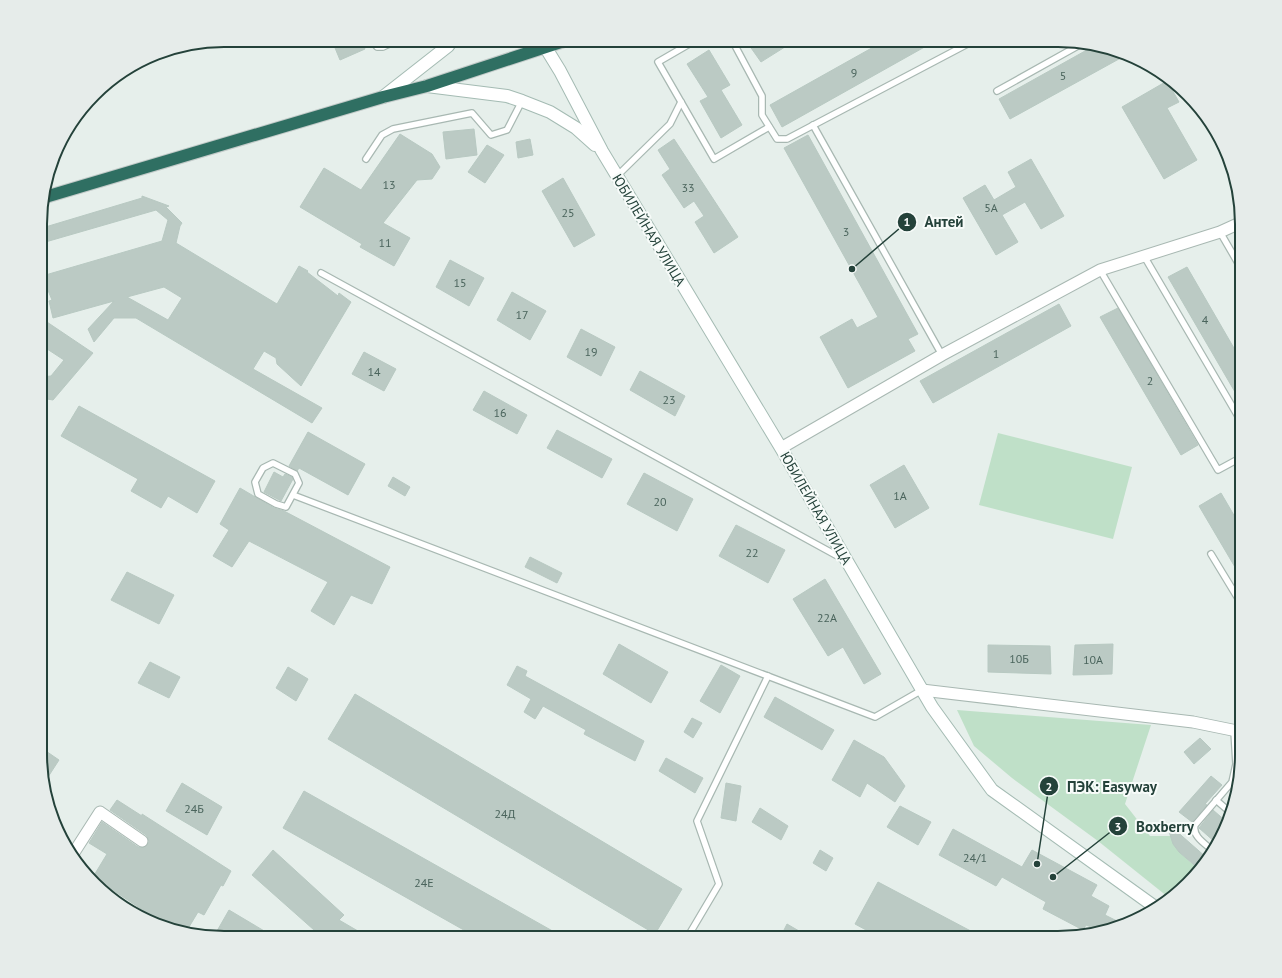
<svg xmlns="http://www.w3.org/2000/svg" width="1282" height="978" font-family="'PT Sans',sans-serif">
  <style>
    .green { fill: #bfe0c8 }
    .building { fill: #bbcac4; stroke: #b8c9c2; fill-rule: evenodd }
    .lines { fill: none; stroke-linecap: round; stroke-linejoin: round }
    .lane-casing { stroke: #a8b8b2; stroke-width: 8 }
    .street-casing { stroke: #a8b8b2; stroke-width: 13 }
    .secondary-casing { stroke: #a4bbb3; stroke-width: 14 }
    .highway-casing { stroke: #c2cac8; stroke-width: 14 }
    .lane { stroke: #fff; stroke-width: 5.5 }
    .street { stroke: #fff; stroke-width: 11 }
    .secondary { stroke: #fff; stroke-width: 12 }
    .highway { stroke: #2f6f62; stroke-width: 12 }
    .labels { text-anchor: middle; stroke-width: 4; stroke-linejoin: round; paint-order: stroke }
    .number-label { font-size: 12px; fill: #4a645c }
    .street-label { font-size: 14px; fill: #24423a; stroke: #f7fbf9 }
    .rim { fill: none; stroke: #24423a; stroke-width: 2 }
    .leader { fill: none; stroke: #24423a; stroke-width: 1.5 }
    .callout-dot { fill: #24423a; stroke: #f7fbf9; stroke-width: 1.5 }
    .mark-label { font-size: 12px; text-anchor: middle; font-weight: bold; fill: #fff }
    .callout-label { font-size: 15px; text-anchor: middle; font-weight: bold; fill: #24423a; stroke: #f7fbf9; stroke-width: 4; stroke-linejoin: round; paint-order: stroke }
  </style>
  <rect width="100%" height="100%" fill="#e6efeb"/>
  <g class="green">
    <polygon points="998,433 1132,467 1113,539 979,505"/>
    <path d="M957,710L1151,725L1125,804L1150,836H1171C1176,852 1188,860 1200,870L1197,875L1168,897L1098,841L1012,778L974,746Z"/>
  </g>
  <g class="building">
    <polygon points="339,40 361,40 365,49 340,60 333,43"/>
    <polygon points="757,40 796,40 761,62 749,45"/>
    <polygon points="886,40 937,40 782,127 770,105"/>
    <polygon points="1094,46 1128,54 1010,119 999,99"/>
    <polygon points="709,50 730,85 721,90 742,125 721,138 700,101 708,97 687,64"/>
    <polygon points="1167,81 1179,102 1167,108 1197,160 1164,179 1122,107"/>
    <polygon points="474,129 477,155 446,159 443,132"/>
    <polygon points="400,134 432,154 440,167 432,179 417,180 383,223 410,238 394,266 360,247 362,244 300,207 324,168 361,190"/>
    <polygon points="808,135 918,334 908,339 915,351 848,388 820,337 852,319 857,328 878,317 784,148"/>
    <polygon points="530,139 533,155 518,158 516,142"/>
    <polygon points="674,139 738,237 714,253 695,222 704,216 694,201 684,208 662,175 670,169 658,150"/>
    <polygon points="487,145 504,155 485,183 468,172"/>
    <polygon points="1031,159 1064,216 1041,229 1025,202 1002,215 1018,242 996,255 963,198 985,185 994,200 1016,187 1008,172"/>
    <polygon points="563,178 595,235 574,247 542,191"/>
    <path d="M142,196L169,206L166,207L182,223L180,226L176,243L277,304L299,266L308,271L307,272L338,296L339,293L351,302L301,386L277,364L276,358L264,351L253,369L322,408L312,423L136,318H114L94,342L88,329L114,301L53,318L49,301L52,300L42,276L162,241L168,220L156,210L42,243V228L142,198ZM164,287L182,298L168,320L127,297Z"/>
    <polygon points="450,260 484,278 469,306 436,287"/>
    <polygon points="1187,267 1242,362 1242,404 1168,277"/>
    <polygon points="512,292 546,311 530,340 497,320"/>
    <polygon points="1059,304 1071,326 933,403 920,381"/>
    <polygon points="1118,308 1198,445 1181,455 1100,317"/>
    <polygon points="41,318 93,353 53,400 41,398 41,377 51,376 64,360 41,345"/>
    <polygon points="581,329 615,347 601,376 567,357"/>
    <polygon points="364,352 396,369 384,391 352,374"/>
    <polygon points="640,371 685,396 675,416 630,390"/>
    <polygon points="484,391 527,415 517,434 473,410"/>
    <polygon points="79,406 215,481 197,513 168,496 161,508 131,491 138,479 61,436"/>
    <polygon points="557,430 612,459 602,478 547,448"/>
    <polygon points="308,432 365,464 348,495 299,468 297,471 289,466"/>
    <polygon points="904,465 929,508 895,528 870,485"/>
    <polygon points="274,472 283,477 285,474 292,477 293,479 281,501 264,492"/>
    <polygon points="644,473 693,499 677,531 627,504"/>
    <polygon points="393,477 410,487 405,496 388,486"/>
    <polygon points="240,488 274,508 284,511 390,567 372,604 351,595 334,625 311,611 328,582 249,541 232,567 213,556 229,530 220,524"/>
    <polygon points="1221,493 1242,529 1242,579 1199,506"/>
    <polygon points="736,525 785,550 768,583 719,556"/>
    <polygon points="530,557 562,573 557,583 525,567"/>
    <polygon points="127,572 174,595 159,624 111,600"/>
    <polygon points="825,579 881,674 864,684 843,647 828,656 793,599"/>
    <polygon points="619,644 668,672 651,703 603,674"/>
    <polygon points="1113,644 1112,674 1073,675 1075,645"/>
    <polygon points="988,645 1050,646 1051,674 988,672"/>
    <polygon points="150,662 180,677 169,698 138,683"/>
    <polygon points="721,665 740,676 720,713 700,701"/>
    <polygon points="517,666 527,671 525,676 644,741 635,761 584,734 586,730 543,706 535,719 524,712 531,699 507,685"/>
    <polygon points="288,667 308,679 296,701 276,688"/>
    <polygon points="355,694 682,889 655,934 328,739"/>
    <polygon points="775,697 834,730 822,750 764,717"/>
    <polygon points="692,718 702,723 693,738 684,732"/>
    <polygon points="1200,738 1211,749 1194,764 1184,752"/>
    <polygon points="854,740 884,757 905,786 895,802 867,783 860,797 832,780"/>
    <polygon points="40,747 59,760 48,777 42,774 40,766"/>
    <polygon points="666,758 703,778 695,793 659,771"/>
    <polygon points="1211,776 1222,785 1205,804 1207,805 1192,822 1179,812"/>
    <polygon points="182,783 222,807 207,835 166,811"/>
    <polygon points="726,783 741,786 736,821 721,818"/>
    <polygon points="304,791 565,938 478,938 283,828"/>
    <polygon points="117,800 142,816 142,814 231,871 223,886 221,885 204,915 198,912 186,932 170,928 93,877 107,854 89,843 102,822 138,847 145,847 149,842 148,838 146,835 110,810"/>
    <polygon points="900,806 931,822 918,845 887,827"/>
    <polygon points="760,808 788,826 781,840 752,822"/>
    <polygon points="1213,810 1228,823 1216,843 1199,828"/>
    <polygon points="1166,822 1207,858 1200,870 1179,852 1173,844"/>
    <polygon points="953,829 1022,867 1032,850 1097,885 1091,896 1109,906 1105,915 1121,923 1096,929 1086,925 1083,930 1043,909 1046,902 1002,877 996,886 939,855"/>
    <polygon points="273,850 344,915 339,920 370,938 323,938 252,875"/>
    <polygon points="820,850 833,858 826,871 813,863"/>
    <polygon points="878,882 984,938 881,938 855,924"/>
    <polygon points="229,910 276,938 213,938"/>
    <polygon points="787,924 811,938 780,938"/>
  </g>
  <g class="lines">
    <g class="lane-casing">
      <g id="lane">
        <polyline points="371,40 377,47 383,47 398,40"/>
        <polyline points="696,40 658,62 714,159 769,127"/>
        <polyline points="732,40 762,96 762,115 777,139 787,139 975,40"/>
        <polyline points="997,91 1083,43"/>
        <polyline points="813,125 942,355"/>
        <polyline points="366,159 382,135 393,129 472,113 491,135 507,130 522,101"/>
        <polyline points="617,176 670,124 681,102"/>
        <polyline points="1220,232 1242,270"/>
        <polyline points="1144,256 1242,423"/>
        <polyline points="1100,270 1218,470 1242,457"/>
        <polyline points="321,273 843,559"/>
        <polygon points="273,463 295,474 299,483 286,507 276,504 258,494 255,482 263,468"/>
        <polyline points="293,495 875,717 922,690"/>
        <polyline points="1240,505 1242,507"/>
        <polyline points="1211,554 1242,605"/>
        <polyline points="1216,800 1231,813"/>
        <path d="M1212,850C1204,843 1192,836 1195,825L1232,782L1236,764L1234,731"/>
        <polyline points="687,938 719,884 697,821 768,676"/>
      </g>
    </g>
    <g class="street-casing">
      <g id="street">
        <polyline points="781,448 942,355 1100,270 1220,232 1242,222"/>
        <polyline points="922,690 1193,722 1242,732"/>
        <polyline points="73,854 100,812 142,841"/>
      </g>
    </g>
    <g class="secondary-casing">
      <g id="secondary">
        <polyline points="541,40 560,71 602,151 781,448 932,707 992,790 1155,907"/>
        <polyline points="427,86 507,96 522,101 550,112 576,128 595,145"/>
        <polyline points="383,97 448,46 452,40"/>
      </g>
    </g>
    <g class="highway-casing">
      <polyline id="highway" points="42,198 383,97 427,86 567,40"/>
    </g>
    <use href="#lane" class="lane"/>
    <use href="#street" class="street"/>
    <use href="#secondary" class="secondary"/>
    <use href="#highway" class="highway"/>
  </g>
  <g class="labels">
    <g class="number-label">
      <text x="854" y="77">9</text>
      <text x="1063" y="80">5</text>
      <text x="389" y="189">13</text>
      <text x="688" y="192">33</text>
      <text x="991" y="212">5А</text>
      <text x="568" y="217">25</text>
      <text x="846" y="236">3</text>
      <text x="385" y="247">11</text>
      <text x="460" y="287">15</text>
      <text x="522" y="319">17</text>
      <text x="1205" y="324">4</text>
      <text x="591" y="356">19</text>
      <text x="996" y="358">1</text>
      <text x="374" y="376">14</text>
      <text x="1150" y="385">2</text>
      <text x="669" y="404">23</text>
      <text x="500" y="417">16</text>
      <text x="900" y="500">1А</text>
      <text x="660" y="506">20</text>
      <text x="752" y="557">22</text>
      <text x="827" y="622">22А</text>
      <text x="1019" y="663">10Б</text>
      <text x="1093" y="664">10А</text>
      <text x="194" y="813">24Б</text>
      <text x="505" y="818">24Д</text>
      <text x="975" y="862">24/1</text>
      <text x="424" y="887">24Е</text>
    </g>
    <g class="street-label">
      <text transform="translate(649 230) rotate(59)" y="5">ЮБИЛЕЙНАЯ УЛИЦА</text>
      <text transform="translate(816 508) rotate(60)" y="5">ЮБИЛЕЙНАЯ УЛИЦА</text>
    </g>
  </g>
  <path d="M0 0H1282V978H0ZM224 47H1058A177 177 0 0 1 1235 224V754A177 177 0 0 1 1058 931H224A177 177 0 0 1 47 754V224A177 177 0 0 1 224 47Z" fill="#e6ecea" fill-rule="evenodd"/>
  <path class="rim" d="M224 47H1058A177 177 0 0 1 1235 224V754A177 177 0 0 1 1058 931H224A177 177 0 0 1 47 754V224A177 177 0 0 1 224 47Z"/>
  <path class="leader" d="M852 269L907 222M1037 864L1049 786M1053 877L1118 826"/>
  <g class="callout-dot">
    <circle cx="852" cy="269" r="4"/>
    <circle cx="1037" cy="864" r="4"/>
    <circle cx="1053" cy="877" r="4"/>
    <circle cx="907" cy="222" r="10"/>
    <circle cx="1049" cy="786" r="10"/>
    <circle cx="1118" cy="826" r="10"/>
  </g>
  <g class="mark-label">
    <text x="907" y="226">1</text>
    <text x="1049" y="791">2</text>
    <text x="1118" y="831">3</text>
  </g>
  <g class="callout-label">
    <text x="944" y="227">Антей</text>
    <text x="1112" y="792">ПЭК: Easyway</text>
    <text x="1165" y="832">Boxberry</text>
  </g>
</svg>
